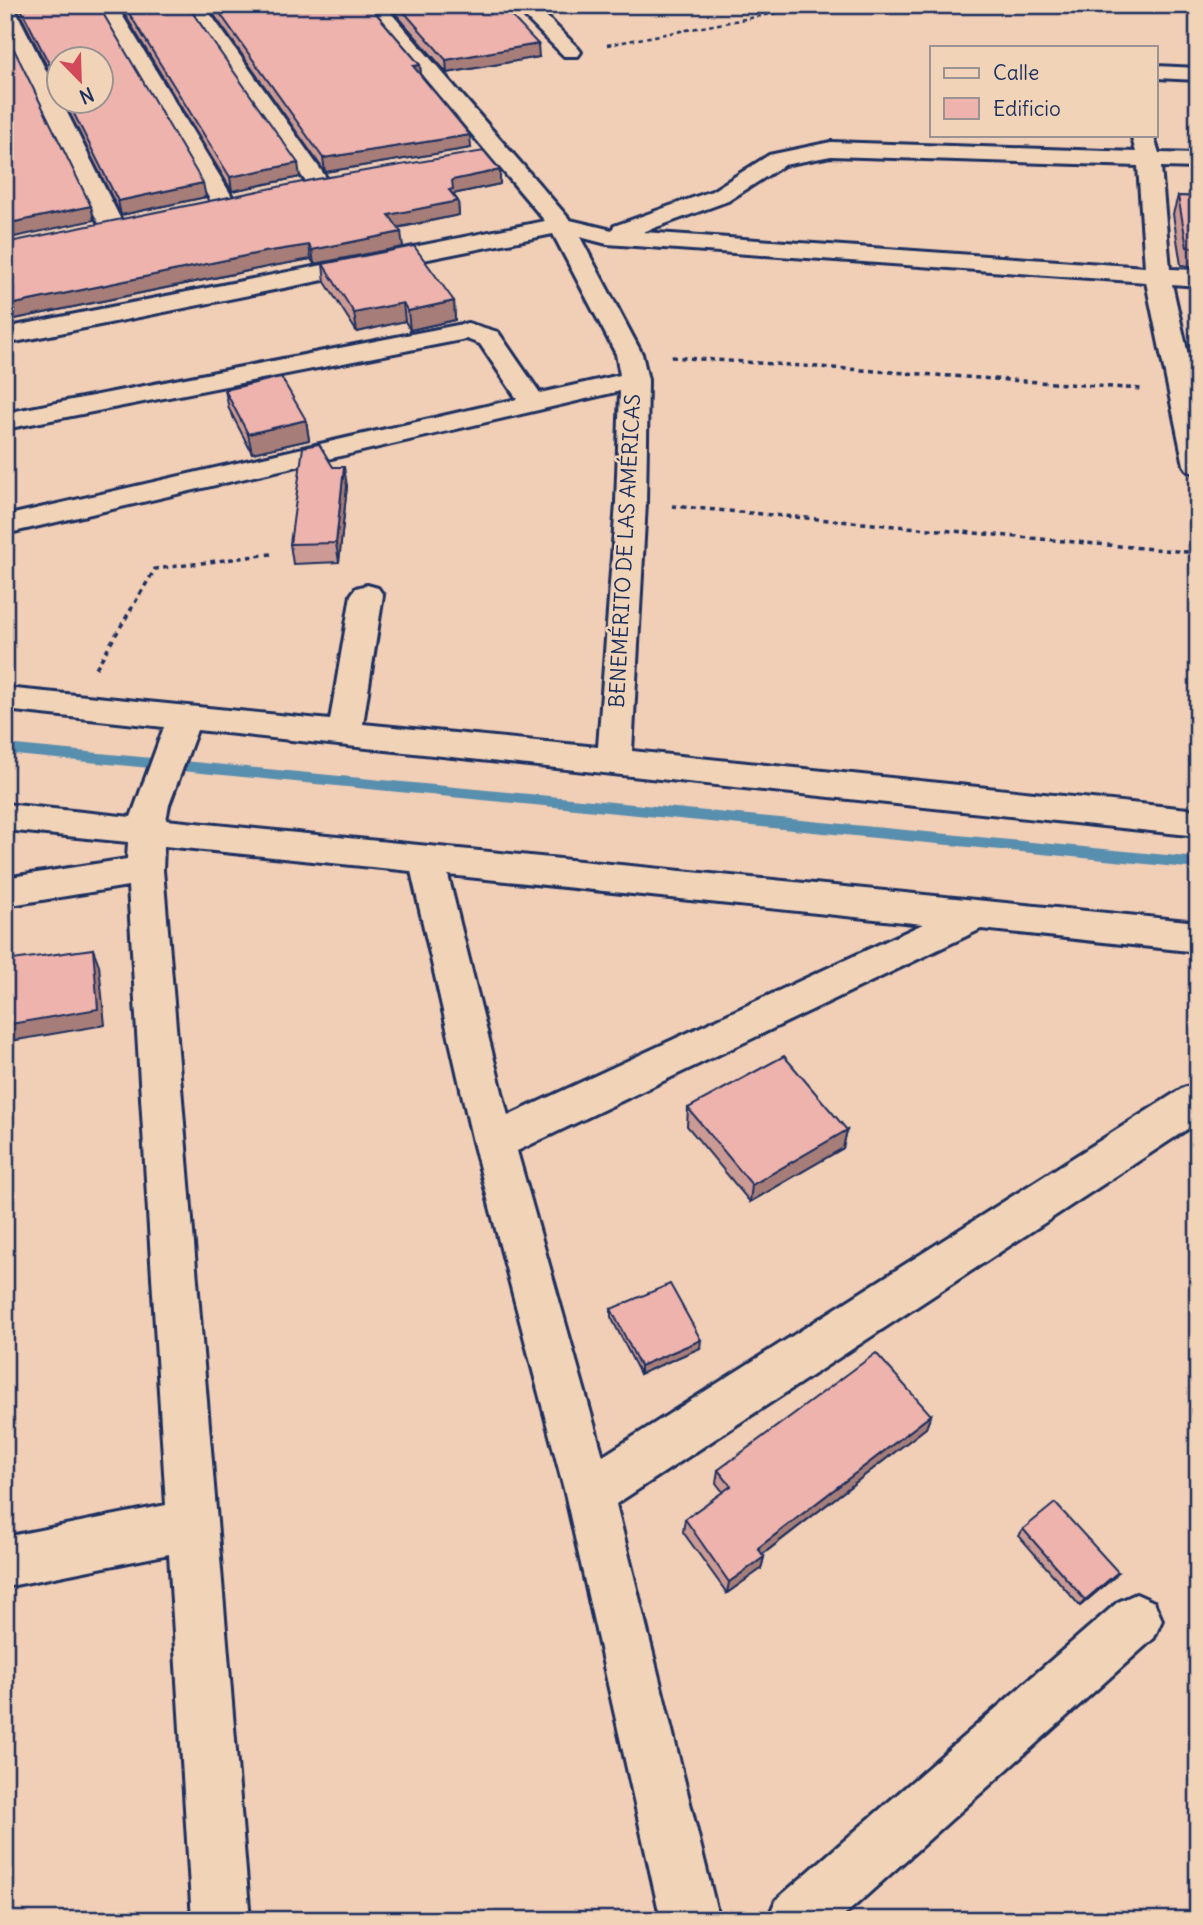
<svg xmlns="http://www.w3.org/2000/svg" width="1203" height="1925" font-family="Delius,sans-serif">
  <style>
    .lines { fill: none; stroke-linecap: round; stroke-linejoin: round }
    .stream { fill: #598eae; fill-rule: evenodd }
    .minor-casing { stroke: #1b2f5e; stroke-width: 6 }
    .path-far1 { stroke: #1b2f5e; stroke-width: 2.5; stroke-dasharray: 4.5 3.5; stroke-linecap: butt }
    .path { stroke: #1b2f5e; stroke-width: 3.5; stroke-dasharray: 5 4.5; stroke-linecap: butt }
    .minor { fill: #f1d4b8; fill-rule: evenodd }
    .wall { fill: #cc9a94; stroke: #1b2f5e; stroke-width: 2 }
    .shaded-wall { fill: #a67d78; stroke: #1b2f5e; stroke-width: 2 }
    .building { fill: #edb3ac; stroke: #1b2f5e; stroke-width: 2 }
    .labels { text-anchor: middle; stroke-width: 5; stroke-linejoin: round; paint-order: stroke }
    .far-street-label { font-size: 21px; fill: #1b2f5e; stroke: #f1d4b8 }
  </style>
  <rect width="100%" height="100%" fill="#f1ceb6"/>
  <filter id="ink" filterUnits="userSpaceOnUse"><feTurbulence type="fractalNoise" baseFrequency=".0143" numOctaves="2"/><feDisplacementMap in="SourceGraphic" scale="14" xChannelSelector="R" yChannelSelector="G"/><feConvolveMatrix kernelMatrix="1 2 1 2 8 2 1 2 1" color-interpolation-filters="sRGB"/></filter>
  <g filter="url(#ink)">
    <g class="lines">
      <polygon class="stream" points="5,744 1198,858 1198,869 5,754"/>
      <g class="minor-casing">
        <g id="minor">
          <polygon points="5,5 12,5 15,9 125,228 122,233 113,235 104,233 101,228 5,30"/>
          <polygon points="96,5 116,5 236,203 232,208 216,208 212,203"/>
          <polygon points="184,5 204,5 330,183 326,188 310,188"/>
          <path d="M363,5H384L570,220L612,230L614,226L712,191L769,155L831,142L1136,152L1131,135H1153L1159,153L1198,154V168L1161,167L1170,269L1198,270V286L1172,284L1198,399V474L1188,471L1184,465L1146,282L607,244L580,237L642,354L648,380L646,503L632,751L1198,810V836L197,730L169,805L166,820L1198,922V952L981,929L517,1151L603,1456L1183,1088L1198,1083V1122L616,1504L719,1920H661L565,1493L473,1142L411,871L164,846L163,870L250,1920H192L169,1554L5,1587V1537L166,1505L128,886L5,906V878L127,859L128,842L5,830V804L131,817L164,727L5,710V688L330,720L351,595L356,588L367,585L378,588L383,595L363,724L598,747L616,503L620,391L5,534V516L517,399L480,344L466,339L5,429V413L468,323L498,332L540,393L620,375L616,354L553,234L5,344V328L545,221ZM831,156L1138,166L1145,267L643,232L728,201L784,165ZM448,875L923,924L508,1116Z"/>
          <polygon points="513,5 535,5 578,48 581,52 578,56 564,56"/>
          <polygon points="1156,66 1198,68 1198,80 1156,78"/>
          <polygon points="1136,1594 1154,1602 1162,1620 1154,1638 839,1920 767,1920 776,1900 1118,1602"/>
        </g>
      </g>
      <polyline class="path-far1" points="607,45 819,5"/>
      <g class="path">
        <polyline points="671,357 1141,389"/>
        <polyline points="672,506 1198,553"/>
        <polyline points="96,668 155,569 271,554"/>
      </g>
      <use href="#minor" class="minor"/>
    </g>
    <g class="wall">
      <polygon points="15,5 98,5 206,197 121,215 64,102 102,102 60,60 60,92 17,8"/>
      <polygon points="119,5 188,5 300,177 232,191"/>
      <polygon points="207,5 369,5 420,65 421,75 471,148 325,172"/>
      <polygon points="388,5 501,5 539,57 447,73"/>
      <polygon points="500,184 453,194 458,201 459,215 398,228 403,247 314,264 311,259 267,267 5,321 5,243"/>
      <polygon points="1178,196 1198,197 1198,267 1181,265 1173,214"/>
      <polygon points="323,264 454,301 455,320 410,330 405,321 357,332 325,282"/>
      <polygon points="225,390 306,420 309,440 252,453 229,409"/>
      <polygon points="333,467 347,486 339,562 293,564 290,544"/>
      <polygon points="688,1108 847,1130 843,1148 750,1202 687,1126"/>
      <polygon points="611,1309 700,1348 640,1374 611,1317"/>
      <polygon points="931,1415 926,1428 762,1555 764,1557 761,1569 727,1593 683,1532 685,1519 723,1492 716,1483 718,1470"/>
      <polygon points="1023,1529 1118,1572 1113,1578 1080,1606 1019,1536"/>
    </g>
    <g class="shaded-wall">
      <polygon points="538,44 539,57 447,73 446,60"/>
      <polygon points="420,65 421,78 413,66"/>
      <polygon points="470,135 471,148 325,172 323,158"/>
      <polygon points="298,163 300,177 232,191 230,177"/>
      <polygon points="500,170 500,184 453,194 458,201 459,215 390,229 389,215 449,190 452,180"/>
      <polygon points="203,183 206,197 121,215 118,201"/>
      <polygon points="91,206 94,220 5,239 5,224"/>
      <polygon points="401,232 403,247 314,264 312,250"/>
      <polygon points="309,245 311,259 267,267 5,321 5,306 264,252"/>
      <polygon points="454,301 455,320 410,330 408,311"/>
      <polygon points="403,303 405,321 357,332 354,313"/>
      <polygon points="5,394 10,409 5,410"/>
      <polygon points="306,420 309,440 252,453 248,434"/>
      <polygon points="344,467 347,486 339,562 336,543"/>
      <polygon points="93,949 99,965 105,1025 5,1042 5,1025"/>
      <polygon points="847,1130 843,1148 750,1202 752,1185"/>
      <polygon points="701,1340 700,1348 640,1374 640,1366"/>
      <polygon points="931,1415 926,1428 755,1560 758,1548"/>
      <polygon points="764,1557 761,1569 727,1593 729,1582"/>
      <polygon points="1118,1572 1113,1578 1080,1606 1085,1600"/>
    </g>
    <g class="building">
      <polygon points="19,5 98,5 203,183 118,201 68,102 102,102 102,60 60,60 60,85"/>
      <polygon points="124,5 187,5 298,163 230,177"/>
      <polygon points="214,5 369,5 420,65 413,66 470,135 323,158"/>
      <polygon points="398,5 501,5 538,44 446,60"/>
      <polygon points="5,31 91,206 5,224"/>
      <polygon points="484,151 500,170 452,180 453,189 449,190 458,201 389,215 401,232 312,250 309,245 264,252 5,306 5,243 317,179"/>
      <polygon points="1178,196 1198,197 1198,248 1187,247"/>
      <polygon points="414,246 454,301 408,311 403,303 354,313 323,264"/>
      <polygon points="281,377 306,420 248,434 225,390"/>
      <polygon points="319,444 333,467 344,467 336,543 290,544 303,447"/>
      <polygon points="93,949 98,1009 5,1025 5,961"/>
      <polygon points="784,1056 847,1130 752,1185 688,1108"/>
      <polygon points="670,1284 701,1340 640,1366 611,1309"/>
      <polygon points="876,1353 931,1415 758,1548 764,1557 729,1582 685,1519 731,1486 718,1470"/>
      <polygon points="1055,1503 1118,1572 1085,1600 1023,1529"/>
    </g>
  </g>
  <g class="labels">
    <g class="far-street-label">
      <text transform="translate(625 551) rotate(-87)" y="7">BENEMÉRITO DE LAS AMÉRICAS</text>
    </g>
  </g>
  <rect width="1203" height="1925" fill="none" stroke="#f1d4b8" stroke-width="28"/>
  <rect x="14" y="14" width="1175" height="1897" fill="none" stroke="#1b2f5e" stroke-width="2.5" filter="url(#ink)"/>
  <rect x="930" y="46" width="228" height="91" fill="#f1d4b8" stroke="#9b9294" stroke-width="2"/>
  <rect x="944" y="68" width="35" height="10" fill="#f1d4b8" stroke="#9b9294" stroke-width="2"/>
  <text x="993" y="80" font-size="21" fill="#1b2f5e">Calle</text>
  <rect x="944" y="98" width="35" height="21" fill="#edb3ac" stroke="#9b9294" stroke-width="2"/>
  <text x="993" y="116" font-size="21" fill="#1b2f5e">Edificio</text>
  <g transform="translate(80 80) rotate(157)"><circle r="33" fill="#f1d4b8" stroke="#9b9294" stroke-width="2"/>
  <path d="M0-5L12 26L0 18L-12 26Z" fill="#d1495b"/>
  <text y="-10" font-size="19" font-weight="bold" text-anchor="middle" fill="#1b2f5e">N</text>
  </g>
</svg>
